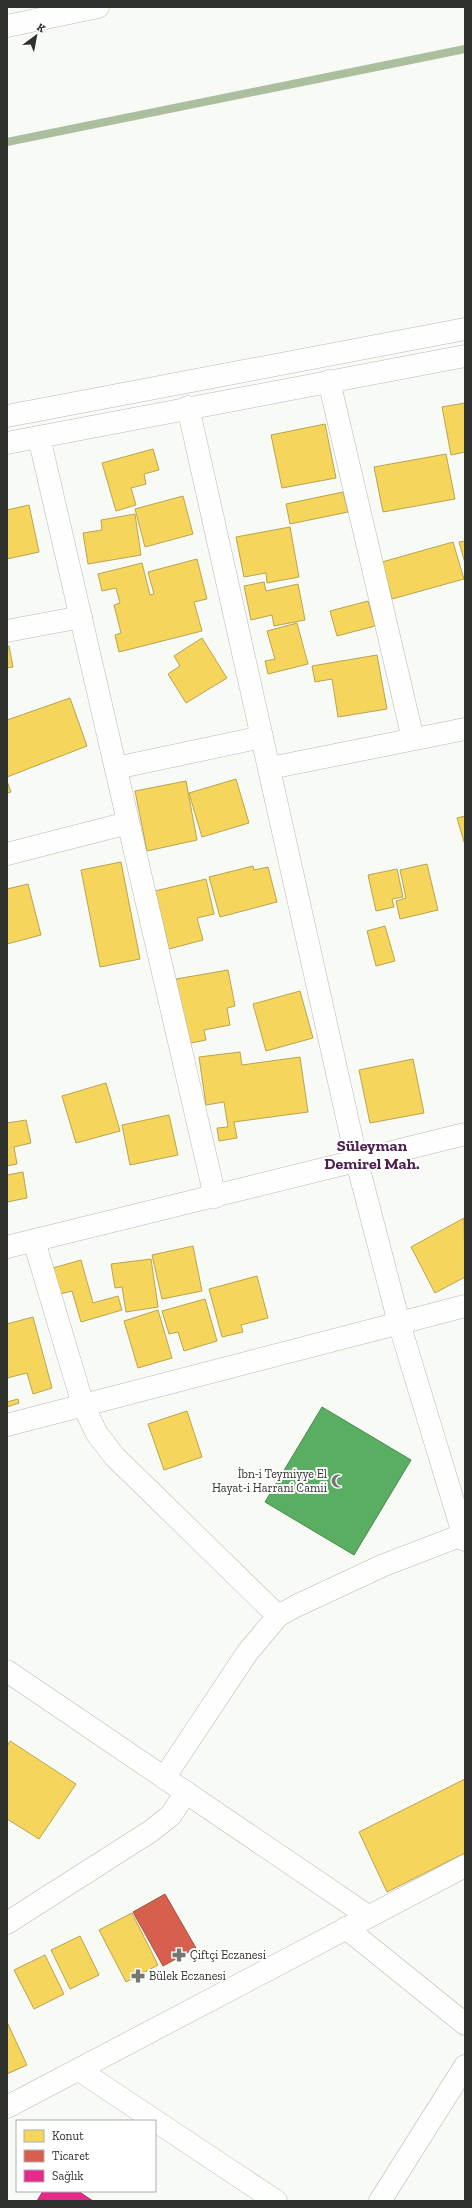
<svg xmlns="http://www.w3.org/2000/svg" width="472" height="2208" font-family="'Zilla Slab',serif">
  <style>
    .homes { fill: #f6d55c; stroke: #baa44e }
    .shops { fill: #d6604d; stroke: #a45243 }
    .health { fill: #e7298a; stroke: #b02b6e }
    .public { fill: #5aae61; stroke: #4d8851 }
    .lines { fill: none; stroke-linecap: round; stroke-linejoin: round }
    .stream { stroke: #abbe9e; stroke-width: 8 }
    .minor-casing { stroke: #b7bab5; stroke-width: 23 }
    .minor { stroke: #fefefe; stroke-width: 22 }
    .labels { text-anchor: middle; stroke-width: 4; stroke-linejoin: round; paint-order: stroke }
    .poi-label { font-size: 12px; fill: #2f312d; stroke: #fff; text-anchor: start }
    .district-label { font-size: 16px; font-weight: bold; fill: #4e2052; stroke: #fff }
  </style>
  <rect width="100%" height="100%" fill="#f7faf5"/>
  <g class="homes">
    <polygon points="465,403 465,452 451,455 442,407"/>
    <polygon points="325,424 336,478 282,488 271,435"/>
    <polygon points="153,449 159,470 144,474 146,484 131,488 136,505 116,511 102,463"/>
    <polygon points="446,454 455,499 383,512 374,467"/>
    <polygon points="343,492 348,512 290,524 286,504"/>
    <polygon points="183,496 193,534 145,547 135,509"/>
    <polygon points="29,505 39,552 7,559 7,510"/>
    <polygon points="135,514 141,555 88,564 83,533 102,530 101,520"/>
    <polygon points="290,527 299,577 267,583 266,573 244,577 236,537"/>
    <polygon points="465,541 465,563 459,542"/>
    <polygon points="453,542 464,579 392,599 382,562"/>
    <polygon points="197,559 207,599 194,602 202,631 119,652 115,635 121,633 114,605 120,603 116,588 102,591 98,574 142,563 150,595 154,594 148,572"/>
    <polygon points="264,582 266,591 298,584 305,620 274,626 272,615 251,620 244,586"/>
    <polygon points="368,601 375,626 337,636 330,611"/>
    <polygon points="297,623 308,664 268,674 265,661 275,659 267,631"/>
    <polygon points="202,638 227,678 186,703 168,674 180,666 174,656"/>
    <polygon points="9,646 13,667 7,668 7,647"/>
    <polygon points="377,655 387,709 338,717 332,679 315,682 312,666"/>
    <polygon points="70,698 87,746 7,777 7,720"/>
    <polygon points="236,779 249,823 202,837 189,793"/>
    <polygon points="7,781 11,792 7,793"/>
    <polygon points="186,781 197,840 147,851 135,791"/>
    <polygon points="465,816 465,845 457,818"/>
    <polygon points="121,862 140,959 100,967 81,870"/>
    <polygon points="427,864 438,910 400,919 396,901 406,898 400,870"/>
    <polygon points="253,866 254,870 268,867 277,902 220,917 209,877"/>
    <polygon points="397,869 403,897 392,899 394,907 376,911 368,875"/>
    <polygon points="206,879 214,914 197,918 203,940 169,949 155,891"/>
    <polygon points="28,884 41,935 7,944 7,889"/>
    <polygon points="385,926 395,961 376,966 367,931"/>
    <polygon points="228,970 235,1006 227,1008 230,1025 204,1030 206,1040 186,1044 176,979"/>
    <polygon points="300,991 313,1038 266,1051 253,1004"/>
    <polygon points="240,1052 242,1065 300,1057 308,1112 234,1122 237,1138 219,1141 217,1128 228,1127 224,1102 206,1105 199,1057"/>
    <polygon points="413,1059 424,1113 370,1123 359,1070"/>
    <polygon points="106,1083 120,1131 76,1143 62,1096"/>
    <polygon points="169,1115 178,1155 130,1165 122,1125"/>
    <polygon points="26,1120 31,1143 14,1147 17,1164 7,1166 7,1123"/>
    <polygon points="23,1172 27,1198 7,1202 7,1175"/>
    <polygon points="464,1218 465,1277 435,1293 411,1247"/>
    <polygon points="193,1246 202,1291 162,1299 152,1255"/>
    <polygon points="151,1259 158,1307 126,1312 122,1287 115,1288 111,1264"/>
    <polygon points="81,1260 93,1303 118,1296 122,1310 81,1322 72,1291 60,1294 53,1268"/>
    <polygon points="257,1276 268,1318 241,1325 243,1332 222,1337 209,1289"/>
    <polygon points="205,1299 217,1341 184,1351 178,1332 169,1334 162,1311"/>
    <polygon points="158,1310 172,1358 138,1368 124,1321"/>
    <polygon points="33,1317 52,1388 33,1394 27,1373 7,1378 7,1324"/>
    <polygon points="18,1399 19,1403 7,1407 7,1402"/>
    <polygon points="187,1411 202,1457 164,1470 148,1424"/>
    <polygon points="10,1741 76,1784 39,1839 7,1819 7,1746"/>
    <polygon points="465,1779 465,1853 387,1892 359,1832"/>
    <polygon points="132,1913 158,1965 126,1982 99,1930"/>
    <polygon points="80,1936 99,1975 70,1989 51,1950"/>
    <polygon points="45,1955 64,1994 34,2009 14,1970"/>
    <polygon points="7,2022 27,2065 7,2074"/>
  </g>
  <polygon class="shops" points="165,1894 196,1948 163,1966 133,1912"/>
  <polygon class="health" points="43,2191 78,2191 93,2201 37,2201"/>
  <polygon class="public" points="322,1407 411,1460 354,1555 265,1502"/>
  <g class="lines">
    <polyline class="stream" points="7,142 465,49"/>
    <g class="minor-casing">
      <g id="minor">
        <polyline points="7,26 98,7"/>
        <polyline points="329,381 413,739"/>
        <polyline points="188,407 357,1162 399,1323 465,1540"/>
        <polyline points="7,416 465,329"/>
        <polyline points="39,437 215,1197"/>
        <polyline points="7,443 465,356"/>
        <polyline points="7,631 81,617"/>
        <polyline points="116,768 262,737"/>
        <polyline points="270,768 465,729"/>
        <polyline points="7,854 128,823"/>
        <polyline points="34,1241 83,1405 97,1434 115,1457 278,1616"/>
        <polyline points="7,1247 465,1134"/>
        <polyline points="7,1425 465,1306"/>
        <polyline points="7,1671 368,1916"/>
        <polyline points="164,1778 247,1653 278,1616 296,1606 384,1565 465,1534"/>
        <polyline points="7,1923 151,1831 171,1815 186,1792"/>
        <polyline points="346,1928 465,2024"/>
        <polyline points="79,2070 276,2201"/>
        <polyline points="7,2107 465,1866"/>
        <polyline points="380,2201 465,2066"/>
      </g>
    </g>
    <use href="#minor" class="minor"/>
  </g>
  <defs>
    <g id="mosque-bare" transform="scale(1.08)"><path d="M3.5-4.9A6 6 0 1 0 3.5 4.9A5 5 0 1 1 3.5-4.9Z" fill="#757773" stroke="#fff" stroke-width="2.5" paint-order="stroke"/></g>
    <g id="pharmacy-bare" transform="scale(1.08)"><path d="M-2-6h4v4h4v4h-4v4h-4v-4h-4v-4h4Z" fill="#757773" stroke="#fff" stroke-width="2.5" paint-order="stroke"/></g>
  </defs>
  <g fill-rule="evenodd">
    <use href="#mosque-bare" x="338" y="1481"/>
    <use href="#pharmacy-bare" x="179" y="1955"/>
    <use href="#pharmacy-bare" x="138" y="1976"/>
  </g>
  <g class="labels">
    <g class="poi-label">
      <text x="327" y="1478" text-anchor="end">İbn-i Teymiyye El<tspan x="327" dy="14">Hayat-i Harrani Camii</tspan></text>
      <text x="190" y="1959">Çiftçi Eczanesi</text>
      <text x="149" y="1980">Bülek Eczanesi</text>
    </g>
    <g class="district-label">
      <text x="372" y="1151">Süleyman<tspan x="372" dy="18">Demirel Mah.</tspan></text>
    </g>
  </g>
  <rect width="472" height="2208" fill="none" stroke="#2f312d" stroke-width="16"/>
  <rect x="16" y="2120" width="140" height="72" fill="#ffffff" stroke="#acadab"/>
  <rect x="24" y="2130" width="20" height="12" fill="#f6d55c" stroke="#acadab"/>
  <text x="52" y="2140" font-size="12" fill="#2f312d">Konut</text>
  <rect x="24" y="2150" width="20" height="12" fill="#d6604d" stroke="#acadab"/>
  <text x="52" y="2160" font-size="12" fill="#2f312d">Ticaret</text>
  <rect x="24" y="2170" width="20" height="12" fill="#e7298a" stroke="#acadab"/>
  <text x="52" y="2180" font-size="12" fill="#2f312d">Sağlık</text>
  <g transform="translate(36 36) rotate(32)" stroke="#ffffff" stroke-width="3" paint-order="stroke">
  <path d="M0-3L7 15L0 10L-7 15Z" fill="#2f312d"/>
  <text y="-6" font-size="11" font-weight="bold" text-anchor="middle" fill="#2f312d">K</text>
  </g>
</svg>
